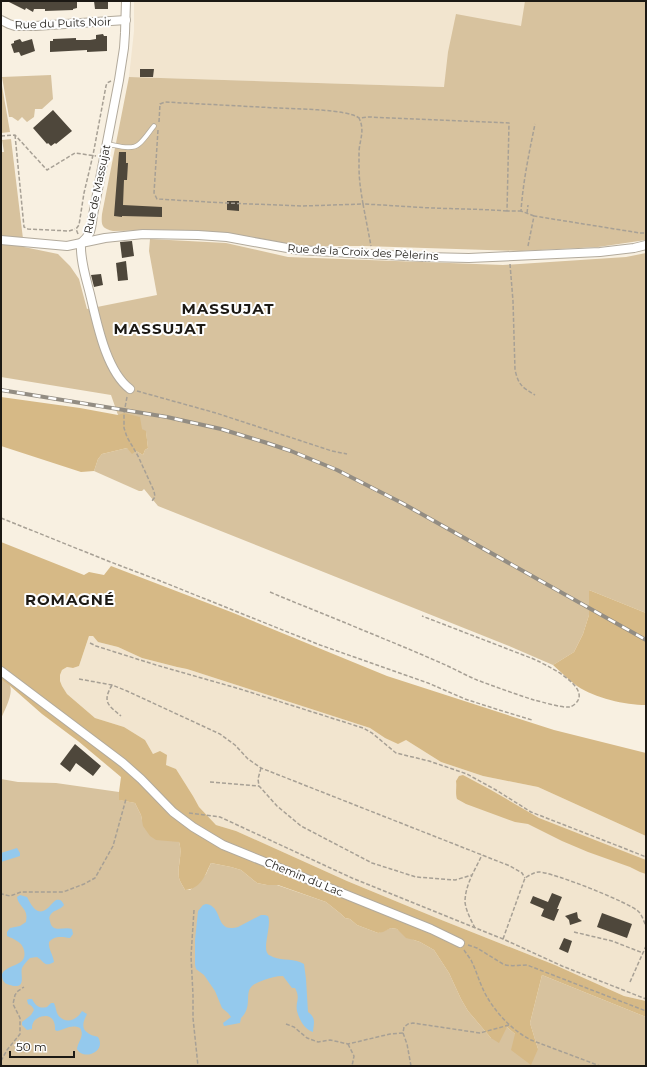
<svg xmlns="http://www.w3.org/2000/svg" width="647" height="1067" font-family="Montserrat,sans-serif">
  <style>
    .built { fill: #f2e5cf }
    .green { fill: #d7c29e }
    .forest { fill: #d6b986 }
    .water { fill: #94c9ed }
    .building { fill: #4e473b }
    .lines { fill: none; stroke-linecap: round; stroke-linejoin: round }
    .service-casing { stroke: #b2aa9c; stroke-width: 5.5 }
    .minor-casing { stroke: #b2aa9c; stroke-width: 10 }
    .path { stroke: #a7a095; stroke-width: 1.5; stroke-dasharray: 4 2; stroke-linecap: butt }
    .service { stroke: #fff; stroke-width: 4 }
    .minor { stroke: #fff; stroke-width: 8 }
    .rail-casing { stroke: #938d83; stroke-width: 4 }
    .rail { stroke: #fefefe; stroke-width: 2.5; stroke-dasharray: 8; stroke-linecap: butt }
    .labels { text-anchor: middle; stroke-width: 4; stroke-linejoin: round; paint-order: stroke }
    .street-label { font-size: 11px; fill: #1c1914; stroke: #fefefe }
    .district-label { font-size: 15px; font-weight: bold; letter-spacing: 1px; fill: #1c1914; stroke: #fefefe }
  </style>
  <rect width="100%" height="100%" fill="#f8f0e1"/>
  <g class="built">
    <polygon points="134,1 646,1 444,87 129,77 134,31"/>
    <polygon points="89,636 93,636 98,642 118,647 142,658 177,667 187,669 370,728 385,738 406,740 441,762 483,776 538,787 646,836 646,1001 624,996 555,965 439,919 347,881 236,831 216,825 198,807 193,796 176,769 166,765 153,754 145,740 124,727 95,718 67,694 62,686 60,681 60,675 62,670 67,667 73,668 79,666"/>
  </g>
  <g class="green">
    <path d="M525,1H646V240L598,247L521,251L364,246H300L253,237L222,233L164,230L113,231C102,228 101,226 102,214L129,77L444,87L448,52L456,14L521,26Z"/>
    <polygon points="51,75 53,99 42,109 35,109 34,117 27,122 22,117 18,121 12,117 9,117 2,77"/>
    <polygon points="1,80 10,132 1,133"/>
    <polygon points="11,139 24,247 58,254 70,266 79,279 87,309 157,295 149,251 150,239 226,243 288,257 503,265 626,257 646,253 646,613 589,590 589,615 583,634 574,652 553,665 509,646 158,506 144,489 142,491 139,491 94,471 98,459 102,454 127,448 136,451 143,455 145,450 148,448 146,432 118,415 111,395 1,377 1,152 4,152 2,140"/>
    <path d="M1,679C3,680 8,682 9,684C15,692 4,711 1,719Z"/>
    <path d="M1,779L18,782L56,783L119,792L120,800L135,803L141,815L142,820L179,842C183,854 177,865 179,878C180,882 183,886 185,890H190L206,874L211,863L231,867L241,870L257,883L267,885H277L326,902L341,914L345,918L350,919L357,925L378,933L391,928L397,929L414,940L420,942L434,950L449,973L461,999L468,1011L491,1038L507,1027L515,1034L538,1049L530,1023L542,975L646,1017V1066H1Z"/>
  </g>
  <g class="forest">
    <polygon points="1,397 80,408 118,415 124,413 140,417 142,429 146,431 148,448 145,450 143,455 136,451 132,454 127,448 102,454 98,459 94,471 81,472 1,446"/>
    <path d="M1,542L84,575L89,572L104,575L111,566L231,612L387,676L554,730L646,753V836L538,787L483,776L441,762L406,740L398,744L385,738L370,728L187,669L177,667L142,658L118,647L98,642L93,636H89L79,666L73,668L67,667L62,670L60,675V681L62,686L67,694L95,718L124,727L145,740L153,754L160,751L167,755L166,765L176,769L193,796L199,807L216,825L236,831L347,881L439,919L555,965L624,996L646,1001V1017L542,975L530,1023L538,1049L531,1065L511,1050L515,1034L507,1027L499,1043L491,1038L468,1011L461,999L449,973L434,950L420,942L414,940L406,938L397,929L391,928L383,932L378,933L357,925L350,919L345,918L341,914L326,902L278,885H267L257,883L241,870L231,867L211,863C205,875 201,889 185,890C183,886 180,882 179,878C177,866 183,854 179,842L156,840L150,836L143,826L141,815L135,803L119,800V792L121,777L78,741L42,714L9,685L1,679Z"/>
    <path d="M589,590L646,613V705C625,705 595,698 577,686C569,680 561,672 553,665L574,652L583,634L589,615Z"/>
    <path d="M463,775L491,790L539,818L646,860V874L640,872L630,867L588,852L562,841L528,824L515,822L466,804L457,799C455,792 457,787 456,781L459,776Z"/>
  </g>
  <g class="water">
    <polygon points="17,848 20,853 20,856 1,862 1,853"/>
    <path d="M20,895L27,897C32,906 37,918 49,907C51,905 53,902 56,900C61,899 62,901 64,905C60,910 54,910 51,914C49,916 49,919 50,921C52,934 64,926 72,929L73,934L70,938C62,937 55,935 49,942C48,949 53,954 54,962C44,968 44,961 37,957L30,958C27,961 24,964 22,968C20,974 26,987 15,986C12,986 7,984 5,983C2,980 2,977 2,974C8,963 28,967 24,950C22,942 14,939 7,936V932L10,928L20,926L26,922C29,908 19,908 17,897Z"/>
    <path d="M206,904C224,906 214,934 238,927L261,915H265L268,916C272,925 262,948 268,954C268,955 272,956 273,957C283,961 295,958 304,964L306,979L308,1012C316,1018 314,1022 313,1032C304,1029 299,1019 297,1011C295,1002 301,999 295,988H292L283,976C276,976 270,978 264,980C260,982 255,983 252,986C244,993 253,1007 241,1018L240,1023L224,1026L223,1023L231,1017L228,1013L222,1008L215,991L204,975L196,969L195,965V940L198,911L203,905Z"/>
    <path d="M29,999H32C36,1006 39,1009 47,1007L51,1003H54C56,1007 56,1012 58,1015C66,1025 77,1020 82,1011L87,1014C84,1020 80,1028 88,1033C90,1035 95,1036 98,1037C107,1052 83,1061 77,1049C78,1041 85,1036 80,1028C71,1024 66,1029 57,1031L55,1030C55,1027 55,1023 53,1020C49,1013 36,1016 33,1023C32,1025 32,1027 32,1029L27,1030L22,1025V1022L31,1015L34,1010C33,1007 31,1005 28,1004L27,1000Z"/>
  </g>
  <g class="building">
    <polygon points="7,1 77,1 77,8 73,9 73,10 45,11 45,9 34,9 33,12 26,8 25,10"/>
    <polygon points="94,1 108,1 108,9 95,9"/>
    <polygon points="103,34 104,36 107,36 107,51 87,52 87,50 50,52 50,41 53,41 53,39 76,38 76,40 90,40 96,39 96,35"/>
    <polygon points="20,39 22,42 32,39 35,51 21,56 19,52 14,53 11,44 14,43 14,41"/>
    <polygon points="140,69 154,69 153,77 140,77"/>
    <polygon points="53,110 72,131 56,144 55,143 51,146 48,143 47,144 33,128"/>
    <polygon points="119,152 126,152 126,163 128,163 127,180 124,180 123,205 162,207 162,217 122,216 122,217 114,216"/>
    <polygon points="227,201 239,201 239,211 227,210"/>
    <polygon points="132,241 134,256 122,258 120,242"/>
    <polygon points="126,261 128,280 118,281 116,263"/>
    <polygon points="101,274 103,285 94,287 91,275"/>
    <polygon points="75,744 101,766 93,776 76,763 70,772 60,764"/>
    <polygon points="552,893 562,897 557,909 559,909 554,921 541,916 544,909 530,903 533,896 548,902"/>
    <polygon points="577,912 578,918 582,921 570,925 569,920 565,916"/>
    <polygon points="602,913 632,924 627,938 597,927"/>
    <polygon points="564,938 572,941 568,953 559,949"/>
  </g>
  <g class="lines">
    <g class="service-casing">
      <path id="service" d="M107,144C116,145 131,151 139,144C145,139 149,132 154,126"/>
    </g>
    <g class="minor-casing">
      <g id="minor">
        <path d="M126,1L125,33L124,48L119,80L93,215C91,228 92,234 81,243C80,260 86,278 90,294C97,323 106,371 130,389"/>
        <polyline points="1,20 9,24 15,26 35,26 126,20"/>
        <polyline points="1,240 67,246 105,238 143,234 198,235 227,237 298,250 424,257 469,258 600,252 634,248 646,245"/>
        <polyline points="1,671 123,763 141,779 173,812 193,827 223,845 431,929 460,943"/>
      </g>
    </g>
    <g class="path">
      <path d="M159,122L160,104L165,102C202,104 240,106 278,108C294,109 348,109 359,118"/>
      <polyline points="158,130 154,193 157,199 226,203 303,206 363,204 371,246"/>
      <polyline points="15,135 24,227 28,229 69,231 75,229"/>
      <polyline points="1,136 15,135 47,170 75,153 96,156"/>
      <path d="M507,211C482,209 457,209 432,208C409,207 386,205 363,204C361,192 359,180 359,167C359,162 359,157 359,151C360,139 365,130 359,118L369,117L509,123L507,211H521"/>
      <polyline points="527,213 528,205"/>
      <path d="M534,216L521,211C523,182 529,153 535,124"/>
      <polyline points="78,234 76,229 79,225 84,193 93,155 106,86 107,83 111,81"/>
      <polyline points="528,246 534,216 640,233 646,233"/>
      <path d="M510,264L513,301L515,370C519,386 522,387 535,395"/>
      <polyline points="137,391 216,413 332,451 347,454"/>
      <polyline points="127,397 124,413 124,428 127,437 138,456 154,491 155,497 152,501"/>
      <polyline points="1,518 108,561 158,580 320,645 428,683 465,699 496,709 532,720"/>
      <path d="M270,592C300,605 330,616 360,629C387,640 414,651 441,663C453,668 465,675 477,680C496,687 515,694 534,700C543,702 561,708 570,707C571,707 574,705 575,704C594,687 543,663 531,658L422,616"/>
      <polyline points="90,643 96,646 156,665 240,689 363,728 372,733 396,753 429,761 467,774 496,790 531,812 626,849 646,857"/>
      <polyline points="79,679 112,685 127,691 220,734 235,745 248,759 261,768 510,866 522,873 525,878"/>
      <path d="M112,685C102,702 108,705 121,716"/>
      <polyline points="261,768 258,779 259,786 277,806 301,826 372,863 416,877 455,880 472,875"/>
      <polyline points="210,782 259,786"/>
      <polyline points="189,813 220,817 352,878 503,939 562,966 646,999"/>
      <polyline points="1,892 2,894 10,896 21,892 63,892 84,884 95,878 113,846 126,799"/>
      <polyline points="194,910 191,956 193,995 193,1018 198,1066"/>
      <path d="M475,928C471,920 466,911 465,902C465,885 475,870 482,855"/>
      <polyline points="574,932 612,941 643,953"/>
      <path d="M503,939L525,878C530,875 534,872 539,872C552,872 631,903 639,912C642,915 644,922 646,926"/>
      <path d="M468,945L477,948L503,964C510,967 519,965 527,965L646,1011"/>
      <path d="M464,950C466,953 469,957 471,960C477,972 480,985 487,997C498,1015 512,1030 531,1040L600,1066"/>
      <polyline points="630,982 646,946"/>
      <polyline points="286,1024 294,1027 307,1038 318,1042 330,1040 348,1044 390,1034 403,1033"/>
      <polyline points="348,1044 354,1056 352,1066"/>
      <polyline points="1,1061 7,1050 20,1034 20,1018 13,1004 15,995 18,991 24,987"/>
      <polyline points="411,1066 407,1044 403,1033 404,1027 408,1024 413,1023 480,1033 509,1025"/>
    </g>
    <use href="#service" class="service"/>
    <use href="#minor" class="minor"/>
    <g class="rail-casing">
      <polyline id="rail" points="1,390 167,417 221,429 264,442 291,451 337,470 402,503 646,640"/>
    </g>
    <use href="#rail" class="rail"/>
  </g>
  <g class="labels">
    <g class="street-label">
      <text transform="translate(63 23) rotate(-2)" y="4">Rue du Puits Noir</text>
      <text transform="translate(97 189) rotate(-78)" y="4">Rue de Massujat</text>
      <text transform="translate(363 252) rotate(3)" y="4">Rue de la Croix des Pèlerins</text>
      <text transform="translate(304 877) rotate(22)" y="4">Chemin du Lac</text>
    </g>
    <g class="district-label">
      <text x="228" y="314">MASSUJAT</text>
      <text x="160" y="334">MASSUJAT</text>
      <text x="70" y="605">ROMAGNÉ</text>
    </g>
  </g>
  <rect width="647" height="1067" fill="none" stroke="#1c1914" stroke-width="4"/>
  <path d="M10 1051v6h64v-6" fill="none" stroke="#1c1914" stroke-width="2"/>
  <text x="16" y="1051" font-size="12" fill="#1c1914" stroke="#fefefe" stroke-width="3" paint-order="stroke">50 m</text>
</svg>
